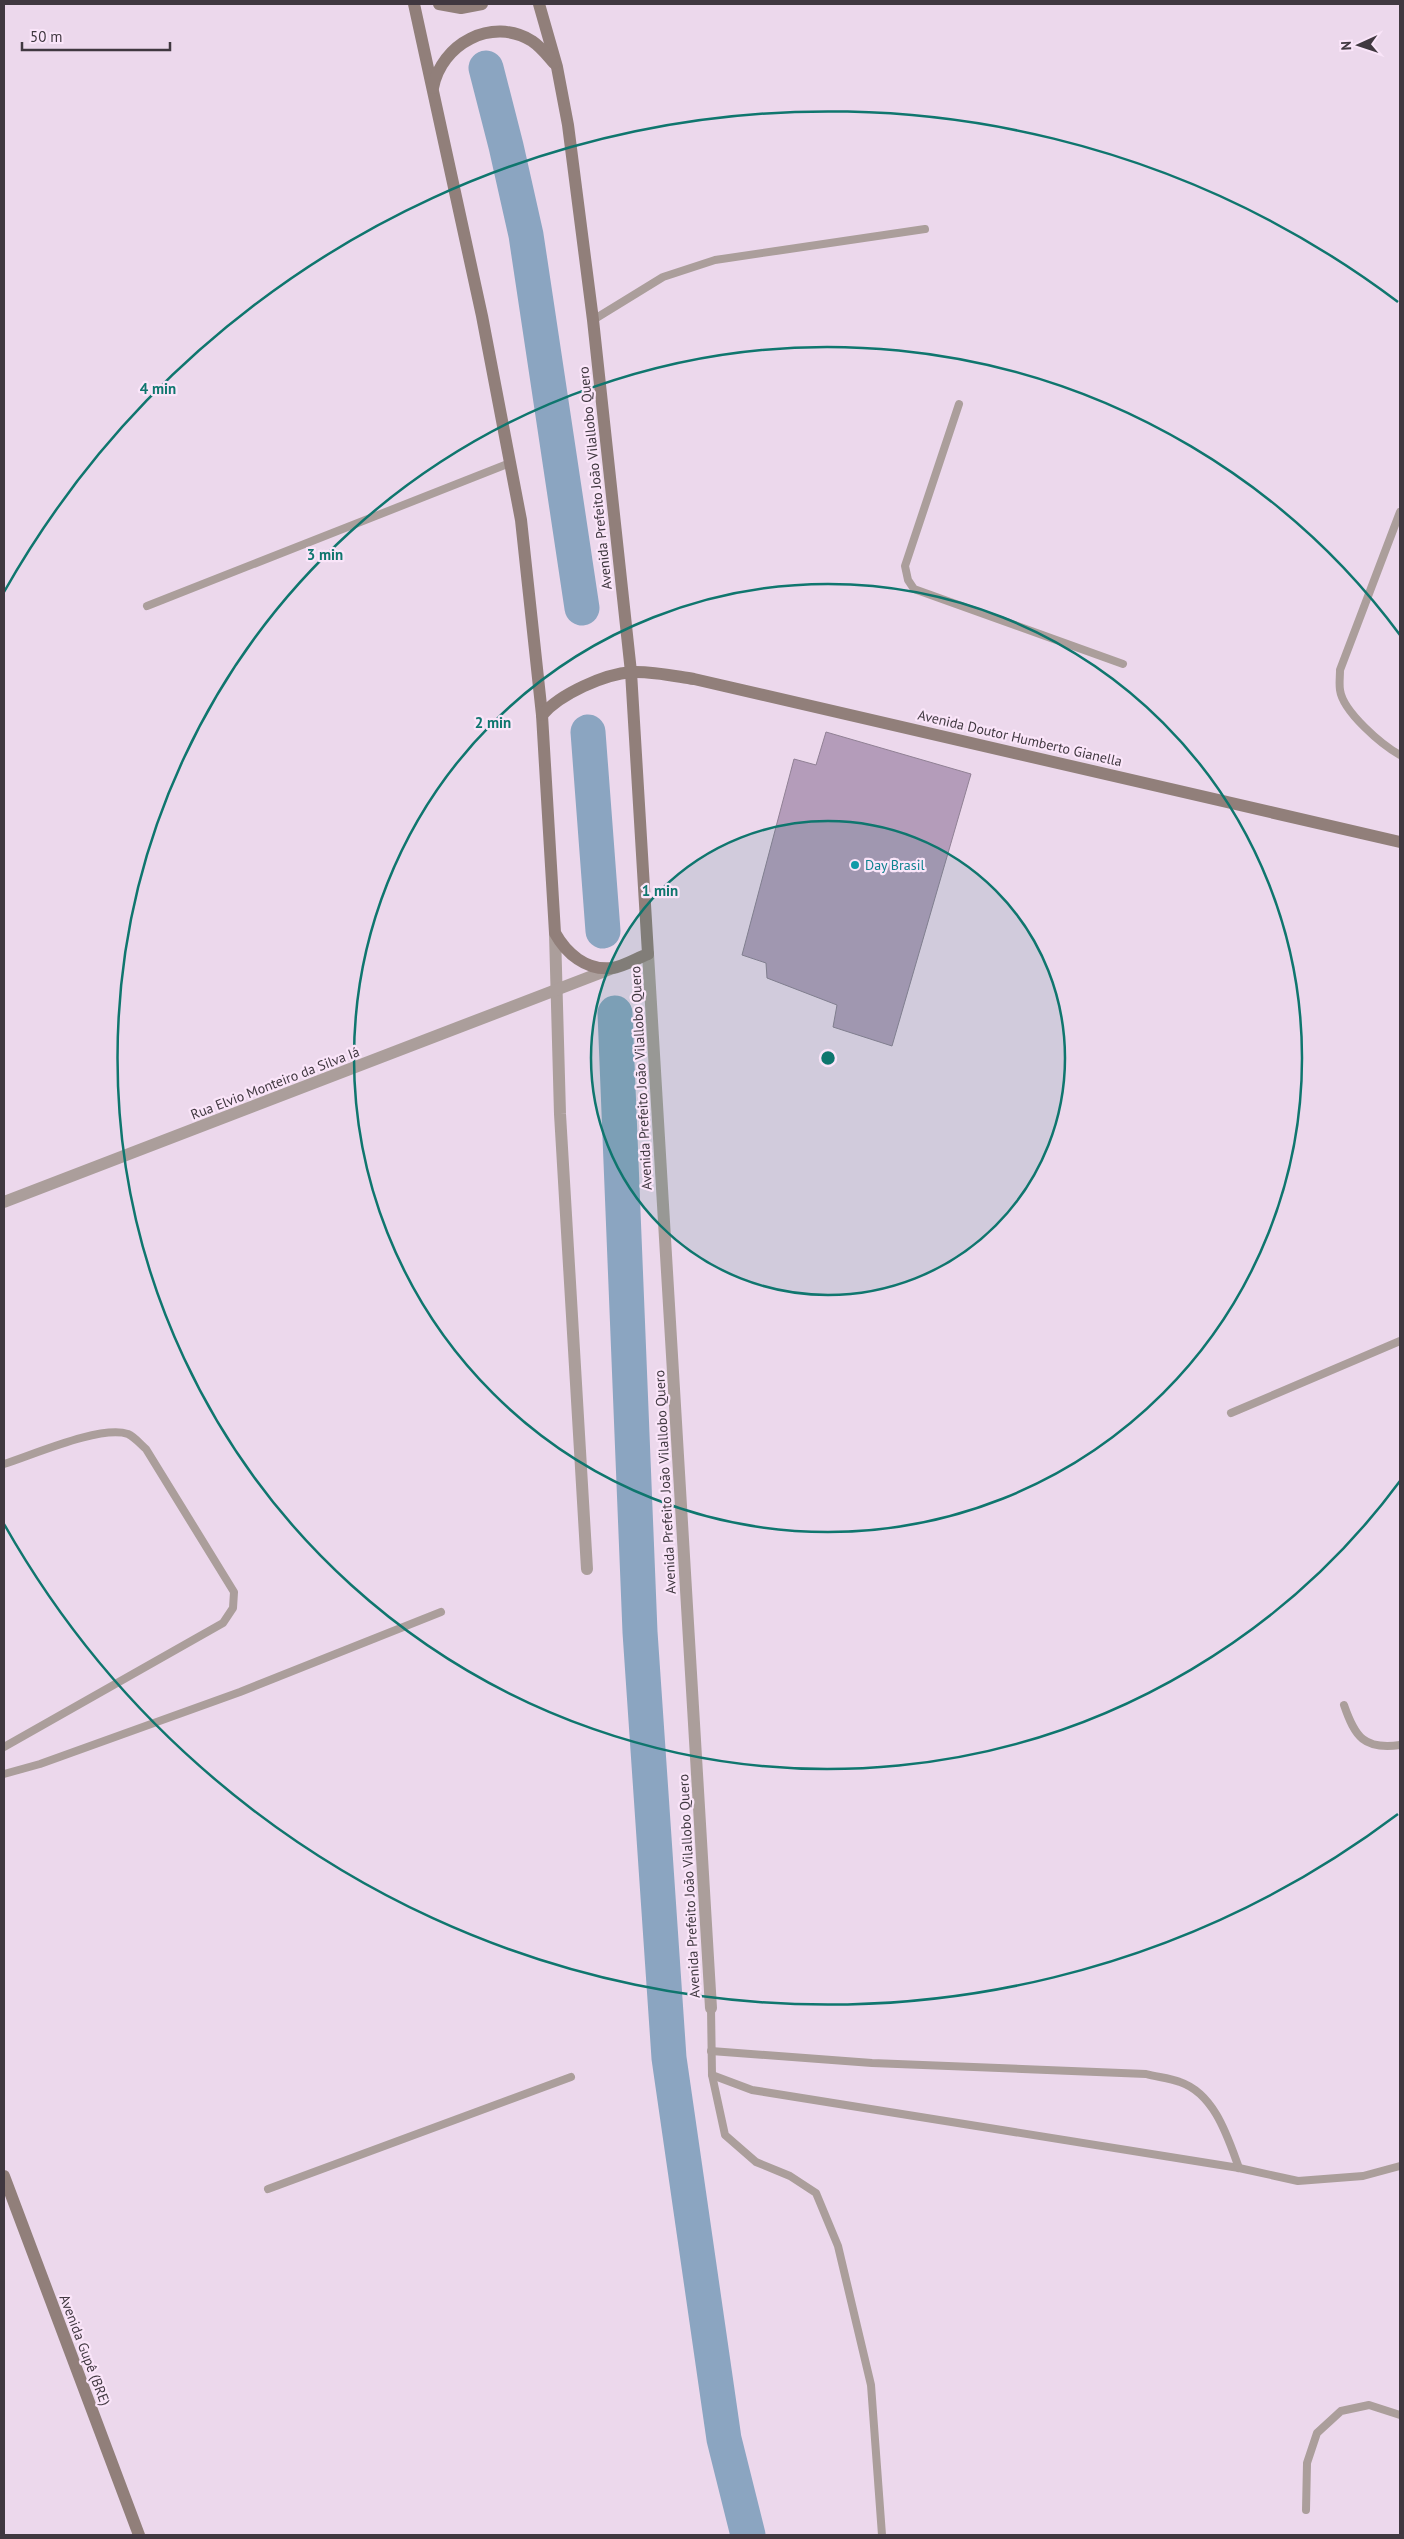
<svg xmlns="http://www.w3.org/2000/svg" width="1404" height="2539" font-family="'PT Sans',sans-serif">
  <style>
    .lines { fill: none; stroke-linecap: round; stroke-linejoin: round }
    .river { stroke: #8ba5c1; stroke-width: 35 }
    .building { fill: #b49cba; stroke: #908094 }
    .service { stroke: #ab9e9b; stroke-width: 8 }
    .minor { stroke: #ab9e9b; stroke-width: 12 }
    .secondary { stroke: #917f7a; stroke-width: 12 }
    .ring { fill: none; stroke: #0f766e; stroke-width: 2.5 }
    .culture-dot { fill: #0f9aa8; stroke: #fae5f9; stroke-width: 2 }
    .labels { text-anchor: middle; stroke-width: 4.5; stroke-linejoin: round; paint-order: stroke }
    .street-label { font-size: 14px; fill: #403840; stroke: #fae5f9 }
    .culture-label { font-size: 14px; fill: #0d838f; stroke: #fae5f9; text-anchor: start }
    .centre { fill: #0f766e; stroke: #fae5f9; stroke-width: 2.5 }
    .ring-label { font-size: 15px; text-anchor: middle; font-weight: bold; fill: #0f766e; stroke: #fae5f9; stroke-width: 4.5; stroke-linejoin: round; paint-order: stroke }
  </style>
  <rect width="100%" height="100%" fill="#ecd8ec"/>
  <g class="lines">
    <g class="river">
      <polyline points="486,68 506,146 526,235 582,608"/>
      <polyline points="588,732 603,931"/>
      <polyline points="615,1013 640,1632 669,2058 724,2439 748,2535"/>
    </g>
  </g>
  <polygon class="building" points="826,732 971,774 892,1046 833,1027 837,1005 767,978 766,963 742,955 794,759 816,765"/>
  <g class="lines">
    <g class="service">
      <polyline points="593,320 663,277 715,260 925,229"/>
      <polyline points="959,404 905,566 908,580 914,589 1123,664"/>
      <path d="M1400,512L1340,670C1340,677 1339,684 1340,690C1343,712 1382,745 1400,755"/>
      <polyline points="147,606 510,463"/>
      <polyline points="1231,1413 1400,1341"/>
      <path d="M4,1464C33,1455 100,1425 128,1434C135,1437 141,1445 146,1449L234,1592L233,1608L223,1623L4,1747"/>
      <path d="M1344,1705C1355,1737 1364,1750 1400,1745"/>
      <polyline points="4,1774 40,1764 240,1692 441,1612"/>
      <polyline points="711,2008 712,2075 752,2090 1239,2168 1298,2181 1363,2176 1400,2166"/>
      <path d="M711,2051L872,2063L1146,2074C1157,2077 1170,2078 1180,2082C1215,2094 1228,2138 1239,2168"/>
      <polyline points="712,2075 725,2135 756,2162 790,2176 816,2193 838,2246 871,2385 882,2535"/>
      <polyline points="268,2189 571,2077"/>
      <polyline points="1306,2510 1307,2463 1317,2433 1341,2411 1369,2405 1400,2415"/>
    </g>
    <g class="minor">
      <polyline points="555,933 560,1114 587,1569"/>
      <polyline points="648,954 711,2008"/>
      <polyline points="4,1202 613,968"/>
    </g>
    <g class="secondary">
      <path d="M414,4L482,316L521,520L542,715L555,933C566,953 586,971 612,968C623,967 637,958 648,954L631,672L593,320L568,125L557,67L539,4"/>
      <polyline points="439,4 461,8 482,4"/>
      <path d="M433,88C441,44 492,16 532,41C541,47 547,55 554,63"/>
      <path d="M542,715C560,694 604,674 632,672C652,671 674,676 694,679L1400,842"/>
      <polyline points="4,2176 139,2535"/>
    </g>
  </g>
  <circle cx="828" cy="1058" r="237" fill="#0f766e" fill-opacity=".12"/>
  <g class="ring">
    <circle cx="828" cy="1058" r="237"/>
    <circle cx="828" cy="1058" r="474"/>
    <path d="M1400 1481A711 711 0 1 1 1400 635"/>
    <path d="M1398 1814A947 947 0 0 1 4 1524M4 592A947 947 0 0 1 1398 302"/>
  </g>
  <circle class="culture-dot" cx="855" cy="865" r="5"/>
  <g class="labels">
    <g class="street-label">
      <text transform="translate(595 478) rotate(-96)" y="5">Avenida Prefeito João Vilallobo Quero</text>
      <text transform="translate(1020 738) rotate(13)" y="5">Avenida Doutor Humberto Gianella</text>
      <text transform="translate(641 1078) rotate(-93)" y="5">Avenida Prefeito João Vilallobo Quero</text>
      <text transform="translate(275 1083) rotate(-21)" y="5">Rua Elvio Monteiro da Silva Iá</text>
      <text transform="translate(665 1482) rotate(-93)" y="5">Avenida Prefeito João Vilallobo Quero</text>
      <text transform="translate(689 1886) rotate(-93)" y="5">Avenida Prefeito João Vilallobo Quero</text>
      <text transform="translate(85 2350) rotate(69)" y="5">Avenida Gupê (BRE)</text>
    </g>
    <g class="culture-label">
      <text x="865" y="870">Day Brasil</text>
    </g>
  </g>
  <circle cx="828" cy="1058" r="8" class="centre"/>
  <g class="ring-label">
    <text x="158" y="394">4 min</text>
    <text x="325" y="560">3 min</text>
    <text x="493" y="728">2 min</text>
    <text x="660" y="896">1 min</text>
  </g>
  <rect width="1404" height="2539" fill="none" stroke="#403840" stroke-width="10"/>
  <g transform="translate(1359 45) rotate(267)" stroke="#fae5f9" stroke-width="4" paint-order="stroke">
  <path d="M0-4L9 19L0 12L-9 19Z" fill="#403840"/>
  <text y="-8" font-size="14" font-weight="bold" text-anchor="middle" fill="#403840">N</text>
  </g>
  <path d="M22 42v8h148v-8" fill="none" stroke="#403840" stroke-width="2.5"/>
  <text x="30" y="42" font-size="15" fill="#403840" stroke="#fae5f9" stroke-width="4" paint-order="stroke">50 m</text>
</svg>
